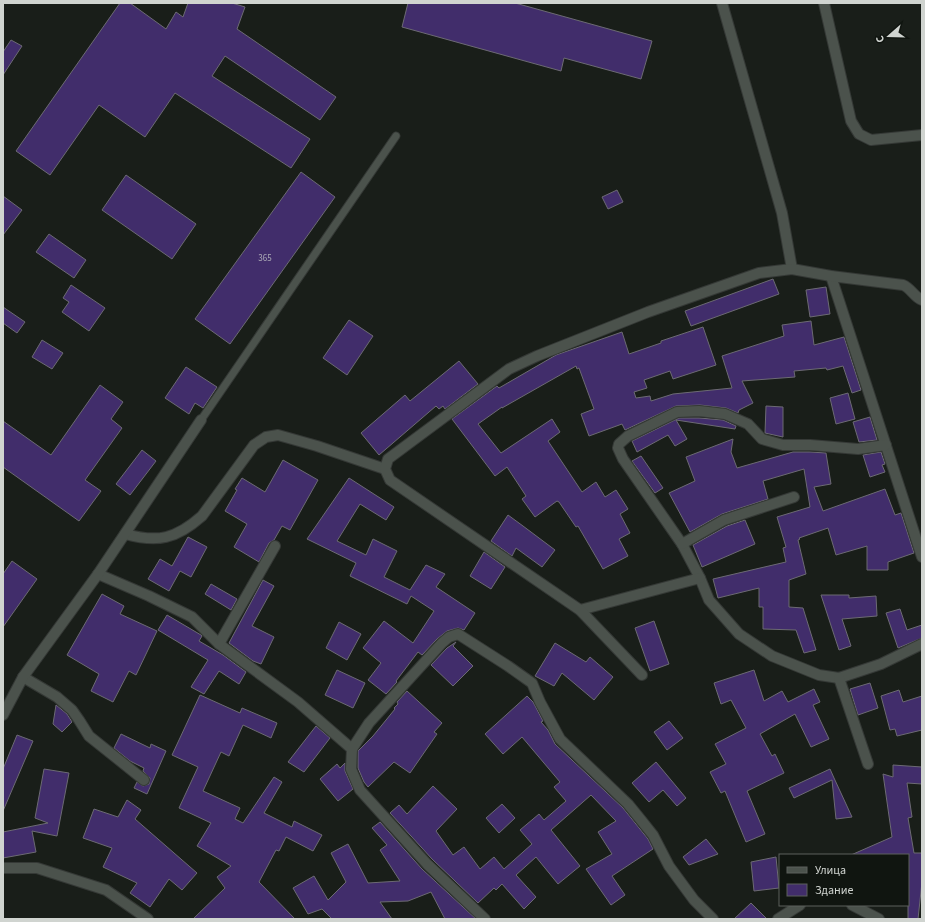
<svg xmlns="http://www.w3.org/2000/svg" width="925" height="922" font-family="'Source Sans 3',sans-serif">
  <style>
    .building { fill: #412d6b; stroke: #6c6a73 }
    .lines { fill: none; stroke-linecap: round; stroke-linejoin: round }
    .service-casing { stroke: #353936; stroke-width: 9 }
    .minor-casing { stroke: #353936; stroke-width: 12 }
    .service { stroke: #4b524c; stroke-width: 7 }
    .minor { stroke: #4b524c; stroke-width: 10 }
    .labels { text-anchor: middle; stroke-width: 4; stroke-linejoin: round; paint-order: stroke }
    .number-label { font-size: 9px; fill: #acaab7 }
  </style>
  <rect width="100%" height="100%" fill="#191e19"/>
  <g class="building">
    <polygon points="120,3 130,3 166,29 176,12 183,17 188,3 232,3 245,7 237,29 336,97 320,120 225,56 212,76 310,139 291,168 175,93 145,137 99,105 50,175 16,151"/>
    <polygon points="408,3 515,3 652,41 641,79 564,58 561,71 402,27"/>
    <polygon points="11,40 22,46 3,75 3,52"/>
    <polygon points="301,172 335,197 230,344 195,319"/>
    <polygon points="126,175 196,224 172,259 102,210"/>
    <polygon points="617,190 623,202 608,209 602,197"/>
    <polygon points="3,196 22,210 3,235"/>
    <polygon points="49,234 86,260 74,278 36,252"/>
    <polygon points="773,279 779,294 691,326 685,311"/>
    <polygon points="71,285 105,308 89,331 62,312 69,302 63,298"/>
    <polygon points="826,287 830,314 810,317 806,290"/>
    <polygon points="3,307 25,322 17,333 3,323"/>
    <polygon points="349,320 373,336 347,375 323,358"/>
    <polygon points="811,321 814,345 844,337 861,390 852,393 843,366 827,370 826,368 794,371 795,377 742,381 753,403 739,410 738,413 726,408 700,405 676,406 625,430 622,424 589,436 581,414 594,409 579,368 577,369 576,366 502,408 502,407 478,424 501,453 552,419 560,432 548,441 582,492 596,482 605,497 616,490 628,509 620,514 630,533 619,539 628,556 603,569 578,526 576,527 559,502 557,501 535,517 522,499 526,496 507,467 495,476 452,419 497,386 499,388 556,355 622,332 629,354 661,343 661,341 703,327 716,365 673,379 670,371 644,380 647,388 634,392 636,398 650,396 651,401 673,394 732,388 722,356 784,336 782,325"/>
    <polygon points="42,340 63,353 52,369 32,357"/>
    <polygon points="459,361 478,384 445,409 443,406 439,409 436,406 379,455 361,433 405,395 410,401"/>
    <polygon points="186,367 217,387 203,408 195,403 189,414 165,398"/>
    <polygon points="100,385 123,402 111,419 122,428 85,480 101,491 79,521 3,467 3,421 51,455"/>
    <polygon points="848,393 855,419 836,424 830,398"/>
    <polygon points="766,406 783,407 783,437 765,433"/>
    <polygon points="870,417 877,440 859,442 853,422"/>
    <polygon points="679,418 699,418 723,420 736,426 735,429 676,420 687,439 675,446 668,435 637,452 632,441"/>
    <polygon points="733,439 731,452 737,468 793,452 810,452 826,453 831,484 814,487 823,511 885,489 895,515 901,513 914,553 888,562 888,570 867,570 867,546 836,555 828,528 799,538 800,539 798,540 806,574 789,580 789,607 803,608 816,650 804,653 796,630 763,629 763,607 759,607 759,588 718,598 713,579 786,562 783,548 786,547 777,517 810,507 804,469 763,481 768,499 722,514 690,532 669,493 695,481 686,457"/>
    <polygon points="142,450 156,461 130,495 116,484"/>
    <polygon points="881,452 885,464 882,465 885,472 870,477 863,455"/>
    <polygon points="641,456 663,488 655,493 632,461"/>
    <polygon points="283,460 318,480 290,530 282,526 274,540 269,543 259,562 234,547 247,524 225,511 237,490 235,489 242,478 265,492"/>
    <polygon points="349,478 394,507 386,520 360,504 337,541 366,555 373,539 397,551 384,577 410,590 426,565 445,574 436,587 475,613 464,630 458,628 447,631 437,639 422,655 418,652 396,681 397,682 386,694 368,680 381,663 363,648 384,621 413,643 434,611 411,596 407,604 350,576 356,563 307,539"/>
    <polygon points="508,515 523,526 555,550 542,567 516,548 512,556 491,541"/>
    <polygon points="745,520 755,544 702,567 693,545 727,526"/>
    <polygon points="188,537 207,547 191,577 180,571 169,591 148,579 160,559 172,566"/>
    <polygon points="484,552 505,567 491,589 470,576"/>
    <polygon points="12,561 37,579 3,627 3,574"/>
    <polygon points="263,580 274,586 252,626 274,637 261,664 253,661 229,643"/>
    <polygon points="211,584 237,599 231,610 205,594"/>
    <polygon points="102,594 124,606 120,614 157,631 136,675 129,671 113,702 91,691 99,674 67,655"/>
    <polygon points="821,595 849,595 849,598 876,596 877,616 842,619 851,646 839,650"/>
    <polygon points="900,609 907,630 922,625 922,638 898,648 886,613"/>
    <polygon points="167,615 201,635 202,636 199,641 223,655 246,672 239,684 219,671 204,694 191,687 208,660 158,630"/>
    <polygon points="654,621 669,664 650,671 635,628"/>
    <polygon points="339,622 361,634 347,660 326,648"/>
    <polygon points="456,642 453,646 473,666 453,686 431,665 447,648"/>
    <polygon points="555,643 586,662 590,657 613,677 594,700 562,673 554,686 535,676"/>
    <polygon points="337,670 365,683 353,708 325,695"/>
    <polygon points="754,670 764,701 782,691 788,702 814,689 820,702 813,705 829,739 811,747 795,714 760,734 772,756 775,754 784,773 747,791 765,834 746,842 725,791 721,793 710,772 726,764 715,744 746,728 731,700 721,704 714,683"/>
    <polygon points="870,683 878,708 858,715 850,689"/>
    <polygon points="899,690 903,702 922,696 922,730 897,736 895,729 890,730 881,696"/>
    <polygon points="407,691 442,723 434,732 437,734 410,773 394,762 368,787 364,782 358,768 358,751 373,736 395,709 394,708 398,704 397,702"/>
    <polygon points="200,695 240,713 242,708 277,723 271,738 243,725 229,756 221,752 203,791 240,808 235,819 243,823 274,777 282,782 264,813 292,827 294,821 322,835 313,851 286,837 279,851 276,850 259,882 295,919 193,919 225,888 217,877 231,866 197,846 211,823 179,808 198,767 172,755"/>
    <polygon points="527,696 533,702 543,721 541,722 548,730 555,744 623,808 648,839 653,849 612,876 625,895 611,905 586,869 612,854 598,832 616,821 591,795 551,830 580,866 558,884 536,857 516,875 536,897 524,909 502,884 496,890 494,888 478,903 432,859 390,813 399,805 407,814 433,786 457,809 436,831 453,855 464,847 480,869 494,857 504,869 532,844 520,830 539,814 544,820 566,801 554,787 560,782 522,737 503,754 485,734"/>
    <polygon points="56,705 67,714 72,722 62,732 53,724"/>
    <polygon points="669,721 683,738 667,750 654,732"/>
    <polygon points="316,726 330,738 304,772 288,762"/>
    <polygon points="121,734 150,748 151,744 166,751 147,794 134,788 137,782 143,786 149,784 150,778 143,771 144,768 130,761 114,748"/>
    <polygon points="17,735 33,741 3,811 3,769"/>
    <polygon points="656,762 686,798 677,806 663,790 649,802 632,783"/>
    <polygon points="345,763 345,771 353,789 338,801 320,779 337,764 340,768"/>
    <polygon points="893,765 922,767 922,784 907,783 912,817 908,818 914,853 922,853 922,882 918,919 908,919 908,855 851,855 892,837 883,774 893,777"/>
    <polygon points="44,769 69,773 57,836 32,831 36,852 3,858 3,832 48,823 35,818"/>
    <polygon points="830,769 834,778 852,817 836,819 832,780 794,798 789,788"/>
    <polygon points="127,800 141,810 135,819 197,873 182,890 169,879 150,907 130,893 137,883 103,867 112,848 83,838 94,809 118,817"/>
    <polygon points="502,804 515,818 499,833 486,818"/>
    <polygon points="380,822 422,869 476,919 445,919 431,892 408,901 380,902 392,919 332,919 322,909 308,914 293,888 314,876 328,900 346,882 331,853 348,844 368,883 400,881 380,850 387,845 372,828"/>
    <polygon points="706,839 718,854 689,865 683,857"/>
    <polygon points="776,857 779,888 754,891 751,862"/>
    <polygon points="751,903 767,919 734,919"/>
  </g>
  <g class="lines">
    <g class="service-casing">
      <polyline id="service" points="201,420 396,136"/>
    </g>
    <g class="minor-casing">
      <g id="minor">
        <polyline points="722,3 782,213 792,269"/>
        <polyline points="824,3 851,121 859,134 871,140 922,135"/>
        <polyline points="831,276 922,557"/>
        <polyline points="886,445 858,449 810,445 783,445 762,439 748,424 725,414 699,411 677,412 628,436 619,444 618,448 623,459 682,544 700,578 709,600 739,634 772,656 819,675 839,678 881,664 922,644"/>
        <path d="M125,534C158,543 176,539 202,516L254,445L266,437L278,435L317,446L385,469"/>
        <polyline points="682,544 724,520 794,497"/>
        <polyline points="98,574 149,596 192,617 219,644 298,702 352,749"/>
        <polyline points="580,610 700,578"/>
        <polyline points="219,644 275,546"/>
        <path d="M642,675L580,610L390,480L385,469L388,459L509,369L537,356L648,312L759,273L792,269L831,276L903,285C911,288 914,297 922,300"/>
        <polyline points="23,677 57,697 72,710 79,720 89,736 144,780"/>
        <polyline points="839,678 868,764"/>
        <polyline points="3,715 23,677 98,574 201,420"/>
        <polyline points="3,868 37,868 106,890 148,919"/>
        <polyline points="852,905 879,919"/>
        <polyline points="485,919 427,864 360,790 351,769 352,749 369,723 442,643 449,637 458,634 508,666 532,683 540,702 560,739 628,804 641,820 653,835 669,866 694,900 713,919"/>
        <polyline points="778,919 800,905"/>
      </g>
    </g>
    <use href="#service" class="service"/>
    <use href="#minor" class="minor"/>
  </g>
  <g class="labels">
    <g class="number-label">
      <text x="265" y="261">365</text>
    </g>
  </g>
  <rect width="925" height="922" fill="none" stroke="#d0d4d0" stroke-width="8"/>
  <rect x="779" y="854" width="130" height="52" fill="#101510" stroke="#5d615d"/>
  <rect x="787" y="867" width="20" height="6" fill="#4b524c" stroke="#5d615d"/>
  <text x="815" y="874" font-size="12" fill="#d0d4d0">Улица</text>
  <rect x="787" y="884" width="20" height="12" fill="#412d6b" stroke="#5d615d"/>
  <text x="815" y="894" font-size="12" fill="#d0d4d0">Здание</text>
  <g transform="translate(889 36) rotate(250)" stroke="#101510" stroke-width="3" paint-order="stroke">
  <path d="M0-3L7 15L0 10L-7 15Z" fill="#d0d4d0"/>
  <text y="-6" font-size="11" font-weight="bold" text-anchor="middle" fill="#d0d4d0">С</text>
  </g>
</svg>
